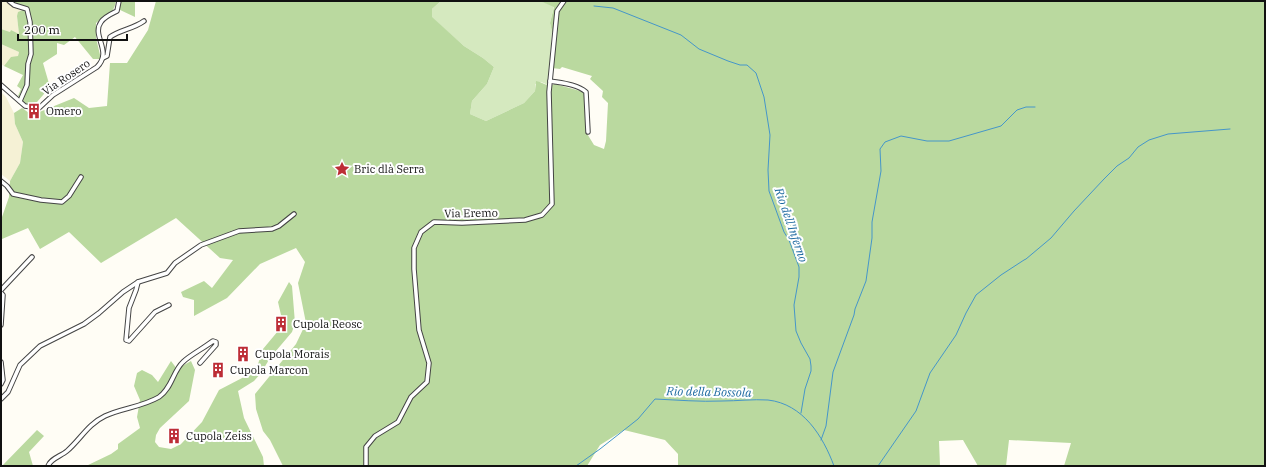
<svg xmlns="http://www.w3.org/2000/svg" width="1266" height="467" font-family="'IBM Plex Serif',serif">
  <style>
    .farmland { fill: #f5f1d5 }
    .green { fill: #d5e9bf }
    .forest { fill: #bad99f }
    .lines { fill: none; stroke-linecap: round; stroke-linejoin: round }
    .stream { stroke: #4596c9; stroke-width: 1 }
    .minor-casing { stroke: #444; stroke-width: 5.5 }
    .minor { stroke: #fff; stroke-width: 3.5 }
    .labels { text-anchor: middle; stroke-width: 4; stroke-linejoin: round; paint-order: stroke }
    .street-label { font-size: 11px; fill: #111; stroke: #fff }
    .poi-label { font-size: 11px; fill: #111; stroke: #fff; text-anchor: start }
    .water-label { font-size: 12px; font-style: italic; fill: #1d69a0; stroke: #fff }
  </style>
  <rect width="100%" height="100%" fill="#fffdf5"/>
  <g class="farmland">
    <polygon points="1,1 8,1 23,9 19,12 17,16 19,34 11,30 10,32 1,29"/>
    <polygon points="1,44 19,52 18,56 10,60 4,66 1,64"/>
    <polygon points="1,92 6,97 14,113 15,124 23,142 20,163 10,181 1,174"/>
  </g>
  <polygon class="green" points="441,1 540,1 554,6 550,23 552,32 548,85 541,82 535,84 535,91 524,103 486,121 470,114 472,101 487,84 494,67 483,58 464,46 431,17 432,9"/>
  <g class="forest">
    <path d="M12,1H116C113,16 107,14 96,23V38L101,59H93L75,37L64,45L57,43V54L43,63L50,87L37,102L25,104L18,96L21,89L17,86L23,75L4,66L11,57L18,56L19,52L1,44V29L10,32L11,30L19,34L17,16L18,12L25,9C33,26 30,48 29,66C36,52 33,21 27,7L13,3Z"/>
    <polygon points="120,1 135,1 135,17 118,9"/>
    <path d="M156,1H441L432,9V17L464,46L483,58L494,67L487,84L472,101L470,114L486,121L524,103L535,91L536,81C543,82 548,88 555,84L584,92L586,132L594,145L604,149L606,141L608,103L602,97L603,91L590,79L592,76L562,67L560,69L552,68L555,33L552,32L550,23L554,7L540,1H1265V466H1064L1071,443L1009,440L1006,466H978L963,440L939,441L940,466H678V454L665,440L624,430L600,445L587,466H283L270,440L263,431L256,409L255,394L296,344L306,323L298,283L305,262L296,248L260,264L227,298L194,316V300L183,297L181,292L204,281L212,288L233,260L220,258L176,218L101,263L69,232L40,249L28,228L2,239V217L9,197L10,181L20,163L23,142L15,124L14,113L22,108L32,115L74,98L89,108L107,106L110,63H127L148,30Z"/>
    <polygon points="289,282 292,286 295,323 292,332 270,358 261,373 254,381 238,391 244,418 263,457 264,466 86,466 111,454 118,449 118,444 140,428 137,417 140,400 134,386 137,373 142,370 152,375 158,382 171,361 177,369 191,361 195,370 189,401 160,428 156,435 155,442 159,447 171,449 181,444 202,422 219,390 244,377 258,364 263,349 278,331 286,326 285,320 281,315 278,302"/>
    <polygon points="37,430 44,436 29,452 33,466 2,466"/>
  </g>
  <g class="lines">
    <g class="stream">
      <polyline points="594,6 613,8 681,35 699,49 728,61 740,65 747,65 756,73 764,97 770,135 768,170 769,191 784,232 789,240 799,267 799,277 794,305 796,331 801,343 810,359 811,366 811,371 805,389 801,413"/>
      <polyline points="821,440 826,426 833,372 854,315 855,309 866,281 872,238 872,222 881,171 880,149 885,142 901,136 927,141 949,141 1001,126 1017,110 1026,107 1035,107"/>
      <path d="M576,466L600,449L638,419L655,399C678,400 700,402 722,401C737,401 753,399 768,400C803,404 823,436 834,466"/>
      <polyline points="878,466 916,411 930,373 956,335 966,313 976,295 1001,275 1024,260 1026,259 1051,238 1074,211 1104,179 1117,166 1129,158 1138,147 1149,140 1168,134 1230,129"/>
    </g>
    <g class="minor-casing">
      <g id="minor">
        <polyline points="9,1 14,5 27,9 30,22 31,54 28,64 27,85 20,101"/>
        <path d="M103,58L107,56L110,37C122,29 133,29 144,21"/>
        <path d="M550,81C561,83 577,84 586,92L588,132"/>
        <path d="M1,85L25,106L39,108L53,95L97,67C113,51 91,36 101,22C104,17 111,14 117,11L119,1"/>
        <polyline points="1,181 7,186 13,194 41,200 62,202 69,196 81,177"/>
        <polyline points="138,282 136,290 129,308 126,340 129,341 155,312 169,305"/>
        <polyline points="1,290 32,257"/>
        <polyline points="1,293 3,295 1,325"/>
        <polyline points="1,362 3,380 1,384"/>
        <polyline points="1,399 8,392 20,365 40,346 84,324 99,313 123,292 138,282 167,273 175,263 201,245 239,231 272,229 279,226 294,214"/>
        <path d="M48,466C50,459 61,456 67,451C80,440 88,424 105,416C122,408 142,407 159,397C172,388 173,371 183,362C190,355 204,348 213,341L216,342V345L200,363"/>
        <polyline points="366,466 366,447 375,436 398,422 411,397 427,382 429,363 419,330 414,269 414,248 421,232 434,222 462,223 525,220 542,215 552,204 549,92 557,11 564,1"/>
      </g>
    </g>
    <use href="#minor" class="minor"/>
  </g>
  <defs>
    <g id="building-bare" transform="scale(1.2)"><path d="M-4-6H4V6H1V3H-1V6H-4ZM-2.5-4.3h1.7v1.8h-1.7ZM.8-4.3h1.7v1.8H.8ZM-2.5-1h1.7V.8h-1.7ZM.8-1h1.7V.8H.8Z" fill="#bd2d36" stroke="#fff" stroke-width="2.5" paint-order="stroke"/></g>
    <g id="sight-bare" transform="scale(1.2)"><path d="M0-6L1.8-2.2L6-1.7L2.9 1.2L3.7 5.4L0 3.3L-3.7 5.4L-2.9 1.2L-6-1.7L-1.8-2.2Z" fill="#bd2d36" stroke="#fff" stroke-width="2.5" paint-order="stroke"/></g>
  </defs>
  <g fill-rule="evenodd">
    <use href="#building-bare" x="34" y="111"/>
    <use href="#sight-bare" x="342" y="169"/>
    <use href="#building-bare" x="281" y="324"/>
    <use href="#building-bare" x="243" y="354"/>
    <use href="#building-bare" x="218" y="370"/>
    <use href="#building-bare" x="174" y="436"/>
  </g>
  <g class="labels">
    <g class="street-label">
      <text transform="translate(66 77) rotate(-34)" y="4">Via Rosero</text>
      <text transform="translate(471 213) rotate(-1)" y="4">Via Eremo</text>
    </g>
    <g class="poi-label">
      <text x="46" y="115">Omero</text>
      <text x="354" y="173">Bric dlà Serra</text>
      <text x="293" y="328">Cupola Reosc</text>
      <text x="255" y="358">Cupola Morais</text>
      <text x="230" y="374">Cupola Marcon</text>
      <text x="186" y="440">Cupola Zeiss</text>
    </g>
    <g class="water-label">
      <text transform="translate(791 225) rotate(71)" y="4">Rio dell'Inferno</text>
      <text transform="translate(709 392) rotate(1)" y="4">Rio della Bossola</text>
    </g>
  </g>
  <rect width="1266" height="467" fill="none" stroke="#111111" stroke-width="4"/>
  <path d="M18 34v6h109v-6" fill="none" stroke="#111111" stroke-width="2"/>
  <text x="24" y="34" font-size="12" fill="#111111" stroke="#ffffff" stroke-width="3" paint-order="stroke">200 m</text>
</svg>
